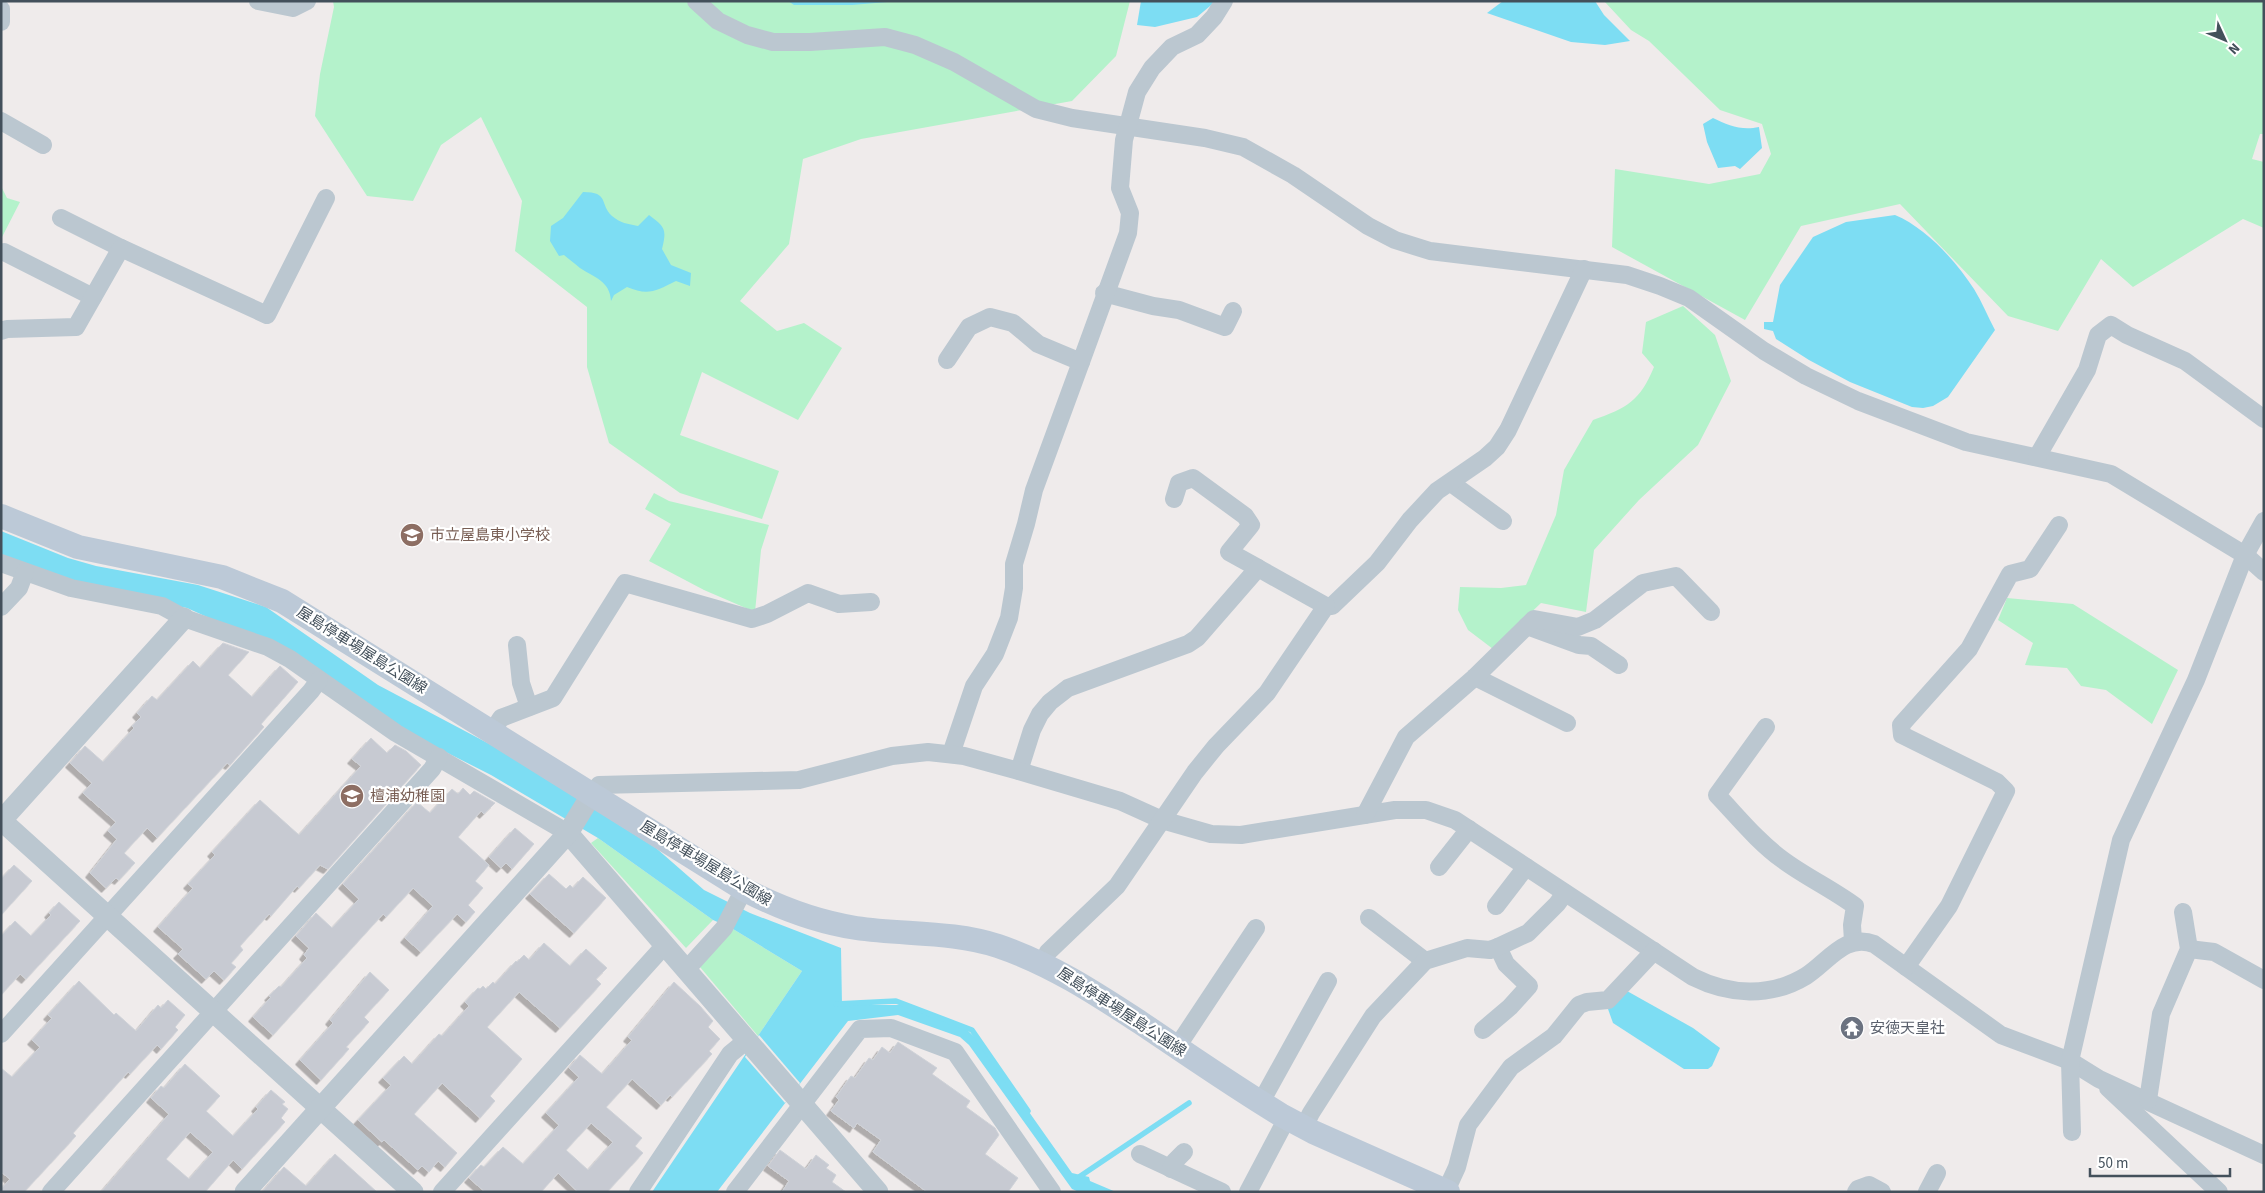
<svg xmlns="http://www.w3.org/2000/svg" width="2265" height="1193" font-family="'Source Sans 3','Noto Sans JP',sans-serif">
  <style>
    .green { fill: #b4f2cb }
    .water { fill: #7dddf3 }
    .pier { fill: #efebeb }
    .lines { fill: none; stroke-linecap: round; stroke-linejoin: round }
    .stream { stroke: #7dddf3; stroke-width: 5.5 }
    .building { fill: #c7cad2; stroke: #cfd2d8; fill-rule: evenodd; filter: url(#shadow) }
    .minor { stroke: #bbc7d0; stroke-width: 18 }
    .tertiary { stroke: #bbc7d0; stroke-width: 21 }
    .secondary { stroke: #bcc9d7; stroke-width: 24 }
    .labels { text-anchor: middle; stroke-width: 4.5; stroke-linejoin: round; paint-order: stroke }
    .education-label { font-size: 15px; fill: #785e54; stroke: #fff; text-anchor: start }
    .street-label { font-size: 15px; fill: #43505b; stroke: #fff }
    .worship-label { font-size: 15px; fill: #5b616d; stroke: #fff; text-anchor: start }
  </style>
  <defs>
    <filter id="shadow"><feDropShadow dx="-4.5" dy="4.5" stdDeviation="0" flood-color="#0004"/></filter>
  </defs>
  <rect width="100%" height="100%" fill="#efebeb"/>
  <g class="green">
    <polygon points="333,1 1130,1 1116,56 1072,101 861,139 803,159 789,244 740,301 777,331 804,323 842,348 798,420 702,372 680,435 779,471 762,519 680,493 609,443 587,367 587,307 515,251 522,201 481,117 441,145 413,201 367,196 315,116 320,74 334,7"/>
    <polygon points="1604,1 2264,1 2264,134 2260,134 2252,159 2264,162 2264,228 2243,219 2133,287 2101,259 2058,331 2008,316 1900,204 1801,226 1745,320 1612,247 1615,169 1709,184 1760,174 1771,154 1762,124 1720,110 1649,41 1631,30"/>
    <polygon points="1,186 7,198 20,202 1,239"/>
    <path d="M1683,306L1715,335L1731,381L1698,445L1639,500L1594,550L1586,612L1541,603L1493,649L1468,630L1458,610L1460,587L1501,588L1526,585L1556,515L1564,470L1593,420C1627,408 1640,401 1654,367L1642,353L1646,322Z"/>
    <polygon points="654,493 669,501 769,525 761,550 755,612 704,590 649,561 671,524 645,509"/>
    <polygon points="2007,598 2073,604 2178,670 2152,724 2106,690 2081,686 2067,668 2025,665 2033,643 1998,620"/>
    <polygon points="598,838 713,920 686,948 591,843"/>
    <polygon points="733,929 802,971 758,1036 700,967"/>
  </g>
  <g class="water">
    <polygon points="788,1 887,1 887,2 852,5 794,5"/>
    <polygon points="1141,1 1216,1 1197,17 1155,27 1137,25"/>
    <polygon points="1503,1 1595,1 1604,15 1630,41 1605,45 1571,42 1487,13"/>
    <path d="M1713,118C1728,125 1741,131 1759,127L1762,148L1740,169L1735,166L1718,168L1707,142L1703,124Z"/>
    <path d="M583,192C610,192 599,204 612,216C620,223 628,224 638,226L649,215C665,227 667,229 662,249L671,265L691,273L690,286L676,281C656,291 648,296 627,287L614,295L611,301C610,281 595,278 580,268C575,264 569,259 564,255L559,256L550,241L551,226L563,218Z"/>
    <path d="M1895,215C1926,228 1955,260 1974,289C1982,302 1988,317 1995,330L1948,397L1933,406L1923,408L1912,407L1850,382L1809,360L1776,339L1773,331L1764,329V322H1773L1780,285L1813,237L1846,222Z"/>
    <polygon points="1,531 68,558 96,566 198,585 266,607 378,685 497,748 656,848 704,890 750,913 841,948 842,1005 903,1005 967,1030 979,1041 1072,1173 1089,1177 1090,1181 1116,1192 1079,1192 1072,1189 969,1045 960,1037 898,1015 848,1021 717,1192 652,1192 802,971 733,929 713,920 598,838 491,775 426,742 227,626 187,608 94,590 1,558"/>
    <polygon points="1627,991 1693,1028 1720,1048 1712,1066 1708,1069 1684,1069 1613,1023 1608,1009"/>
  </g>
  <polygon class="pier" points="759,1035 800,1083 785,1103 745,1057"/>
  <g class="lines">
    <g class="stream">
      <polyline points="836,1004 896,1001 972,1030 1028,1111"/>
      <polyline points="1076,1179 1189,1103"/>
    </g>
  </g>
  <g class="building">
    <polygon points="223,643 249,652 228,675 252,697 280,666 298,682 261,724 264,727 230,765 227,763 157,838 147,828 124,853 135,863 119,880 116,878 106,888 90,873 117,839 108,831 116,822 83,793 92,783 70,763 85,746 103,762 134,728 132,726 141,717 137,713 152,696 157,700 193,661 200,668"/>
    <polygon points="371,738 387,753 395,745 406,751 421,765 328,869 320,865 299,888 297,886 271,916 269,914 240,946 243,950 231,963 236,967 224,980 214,971 206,979 178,954 183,949 158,927 193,888 188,884 215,855 212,852 260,800 299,835 361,766 352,759"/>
    <polygon points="463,788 470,795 474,791 495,803 484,814 481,811 458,837 489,865 475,881 483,888 468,905 475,912 466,922 457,914 421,952 405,938 433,906 413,888 386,917 383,914 273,1035 253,1017 271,997 269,996 279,986 281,987 307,958 304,955 309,948 296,936 316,913 332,928 359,899 343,884 417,802 430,813 452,789 458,794"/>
    <polygon points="515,828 534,844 512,869 506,863 501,868 489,857"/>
    <polygon points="14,865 32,881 1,915 1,879"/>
    <polygon points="549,874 566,889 570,885 573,888 583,877 606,898 574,933 530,894"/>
    <polygon points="59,902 80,921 26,979 20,974 1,995 1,936 15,921 31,936 51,915 49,913"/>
    <polygon points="544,943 570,966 586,949 607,968 596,979 601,984 560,1028 519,992 487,1027 522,1059 490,1096 495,1101 480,1118 442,1083 414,1114 457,1153 445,1167 438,1161 429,1172 422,1166 418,1170 384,1140 382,1142 358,1120 391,1085 383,1078 404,1056 412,1064 439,1034 442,1036 469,1006 465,1002 478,988 480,989 483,986 486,989 493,982 495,984 516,961 517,962 524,955 529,960"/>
    <polygon points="370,972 389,990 364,1017 369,1022 346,1047 349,1049 321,1080 300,1060 333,1023 330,1020"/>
    <polygon points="79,981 114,1015 116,1013 136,1031 158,1005 161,1008 168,1000 185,1015 175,1027 178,1030 161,1049 157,1045 130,1074 128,1072 73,1133 76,1136 24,1192 1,1192 1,1189 10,1179 1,1172 1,1068 12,1077 40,1047 32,1040 52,1018 48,1015"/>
    <path d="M674,982L700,1006L713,1021L708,1027L720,1039L709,1051L712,1054L672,1097L670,1095L661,1105L632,1079L606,1107L642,1138L635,1146L643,1153L607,1192H578L558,1173L541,1192H485L469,1178L481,1165L484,1167L503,1147L523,1164L559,1125L546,1113L579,1077L569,1068L580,1055L602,1074L632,1040L628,1037ZM591,1123L613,1142L588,1170L566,1150Z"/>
    <polygon points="898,1042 937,1068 932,1074 970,1101 966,1107 995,1128 999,1135 985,1154 1018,1178 1008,1192 927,1192 873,1152 881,1140 857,1123 854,1128 831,1111 839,1100 836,1097 851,1076 855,1078 869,1058 873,1060 882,1047 890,1053"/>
    <path d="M185,1064L220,1096L206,1111L233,1136L258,1109L256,1107L271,1090L285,1102L282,1104L288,1109L281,1118L285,1122L242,1169L233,1160L205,1192H101L169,1114L151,1098L161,1086L164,1088ZM190,1132L213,1152L189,1179L166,1159Z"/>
    <polygon points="780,1150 806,1169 816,1155 829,1165 826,1168 836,1175 832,1182 846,1192 782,1192 789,1181 768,1166"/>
    <polygon points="335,1154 377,1192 262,1192 284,1167 306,1186"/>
  </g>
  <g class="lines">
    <g class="minor">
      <polyline points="258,1 293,8 307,1"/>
      <polyline points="696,1 718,21 747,35 773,42 810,42 885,37 915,45 954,62 1036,109 1072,118 1205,138 1243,147 1293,175 1368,226 1395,240 1430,251 1627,275 1660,286 1689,298 1764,351 1806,376 1858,401 1966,442 2111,474 2245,555 2264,572"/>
      <polyline points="1,9 1,22"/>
      <polyline points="1,121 43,145"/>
      <polyline points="61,218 121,248"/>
      <polyline points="4,252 93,297"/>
      <polyline points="1104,293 1153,306 1179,310 1225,327 1233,311"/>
      <polyline points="1,331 7,329 76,327 121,248 267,315 326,198"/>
      <polyline points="947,360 969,327 990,317 1013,323 1038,344 1081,362 1034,490 1026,524 1014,564 1014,588 1009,618 995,654 974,686 951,754"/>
      <polyline points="1081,362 1128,233 1130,213 1120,188 1124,140 1137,92 1152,68 1172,47 1197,35 1214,17 1224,1"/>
      <polyline points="2037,457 2087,370 2098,335 2111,325 2127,335 2185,361 2264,419"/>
      <polyline points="1451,483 1503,521"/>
      <polyline points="1174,499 1179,483 1193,478 1245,516 1251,525 1229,552 1258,568"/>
      <polyline points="1,563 71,588 162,606 184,618 268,647 290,659 396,733 568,833"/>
      <polyline points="1,607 19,588 25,572"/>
      <polyline points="1527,626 1579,645 1591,646 1619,665"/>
      <polyline points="517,645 521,683 529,707"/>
      <polyline points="1475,677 1567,723"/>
      <path d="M1766,727L1717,795C1738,817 1758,842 1783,860C1806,877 1832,889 1855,906L1852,925L1853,941"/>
      <polyline points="492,732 501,718 553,698 625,583 752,619 767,614 808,593 839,604 871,602"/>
      <polyline points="1019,771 1032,730 1040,714 1050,702 1068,688 1188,644 1197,638 1258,568 1326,606 1332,606 1377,563 1410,520 1437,491 1485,458 1497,447 1508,430 1584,269"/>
      <path d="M592,794L599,785L799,780L892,756L928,752L964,756L1019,771L1120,801L1162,820L1211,834L1241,835L1395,810H1426L1455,820L1693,977C1729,995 1770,998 1806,976C1828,962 1845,933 1874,944L2001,1035L2070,1061L2099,1079L2264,1155"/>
      <polyline points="1365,815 1406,737 1475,677 1534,619 1578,627 1595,620 1643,583 1676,576 1711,612"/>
      <polyline points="1439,867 1469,829"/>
      <polyline points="1496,906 1526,867"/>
      <polyline points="1369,918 1425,961"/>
      <polyline points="2189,949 2214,952 2264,980"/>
      <polyline points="1043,963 1048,952 1117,886 1195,772 1216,746 1267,693 1326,606"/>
      <polyline points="1906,967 1949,906 2006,791 1997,782 1902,735 1901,725 1969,649 2010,574 2030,569 2059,525"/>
      <polyline points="686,970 724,928 744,889"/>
      <polyline points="1483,1030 1510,1007 1529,986 1506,964 1498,947"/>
      <polyline points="1,1034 311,691 319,680"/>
      <polyline points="1177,1047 1256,928"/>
      <polyline points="2108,1088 2219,1192"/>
      <polyline points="2148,1100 2161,1014 2189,949 2183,912"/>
      <polyline points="1261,1102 1328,981"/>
      <polyline points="1304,1127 1311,1113 1373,1016 1425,961 1467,948 1490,950 1498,947 1528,933 1557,904 1565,893"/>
      <polyline points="2072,1132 2070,1061 2121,840 2196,680 2245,555 2264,521"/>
      <polyline points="1140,1154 1222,1192"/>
      <polyline points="1171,1169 1175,1161 1184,1152"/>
      <polyline points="1446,1191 1457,1167 1468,1125 1511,1067 1554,1036 1579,1005 1587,1002 1608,1000 1654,951"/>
      <polyline points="51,1192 432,769 439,757"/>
      <polyline points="442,1192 665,945"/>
      <polyline points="638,1192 730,1054 747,1040"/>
      <polyline points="735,1192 860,1029 891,1028 955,1052 1052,1192"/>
      <polyline points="1248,1192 1287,1118"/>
      <polyline points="1856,1192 1858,1189 1869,1185 1882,1192"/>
      <polyline points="1927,1192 1937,1173"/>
    </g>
    <g class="tertiary">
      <polyline points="1,820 413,1192"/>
      <polyline points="1,821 184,618"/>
      <polyline points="568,833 878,1192"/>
      <polyline points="245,1192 568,833 592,794"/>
    </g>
    <path class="secondary" d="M1,516L78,547L222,577L282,601L745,890C780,908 817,922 856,928C904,935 952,931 998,946C1051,964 1095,993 1141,1023C1187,1054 1233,1086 1281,1115L1313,1132L1448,1192"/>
  </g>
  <defs>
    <g id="school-disc" transform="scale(1.25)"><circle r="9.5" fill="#8d6e63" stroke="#fff"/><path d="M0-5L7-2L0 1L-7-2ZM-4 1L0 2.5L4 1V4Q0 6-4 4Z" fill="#fff"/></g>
    <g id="temple-disc" transform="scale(1.25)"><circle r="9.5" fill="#6b7280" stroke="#fff"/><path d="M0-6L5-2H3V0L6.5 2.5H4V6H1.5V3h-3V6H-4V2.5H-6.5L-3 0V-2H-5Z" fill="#fff"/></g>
  </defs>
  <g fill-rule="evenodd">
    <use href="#school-disc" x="412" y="535"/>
    <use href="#school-disc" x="352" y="796"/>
    <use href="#temple-disc" x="1852" y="1028"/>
  </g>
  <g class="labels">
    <g class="education-label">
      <text x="430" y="540">市立屋島東小学校</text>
      <text x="370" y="801">檀浦幼稚園</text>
    </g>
    <g class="street-label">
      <text transform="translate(362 650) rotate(32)" y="5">屋島停車場屋島公園線</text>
      <text transform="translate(706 863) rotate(31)" y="5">屋島停車場屋島公園線</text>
      <text transform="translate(1122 1012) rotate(33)" y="5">屋島停車場屋島公園線</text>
    </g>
    <g class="worship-label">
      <text x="1870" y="1033">安徳天皇社</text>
    </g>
  </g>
  <rect width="2265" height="1193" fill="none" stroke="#43505b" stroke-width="5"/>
  <g transform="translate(2225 40) rotate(134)" stroke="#ffffff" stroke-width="4" paint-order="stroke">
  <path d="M0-4L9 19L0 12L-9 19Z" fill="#43505b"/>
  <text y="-8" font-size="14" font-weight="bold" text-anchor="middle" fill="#43505b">N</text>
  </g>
  <path d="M2090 1168v8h140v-8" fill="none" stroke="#43505b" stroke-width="2.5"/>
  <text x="2098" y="1168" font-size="15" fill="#43505b" stroke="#ffffff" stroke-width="4" paint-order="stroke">50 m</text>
</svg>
